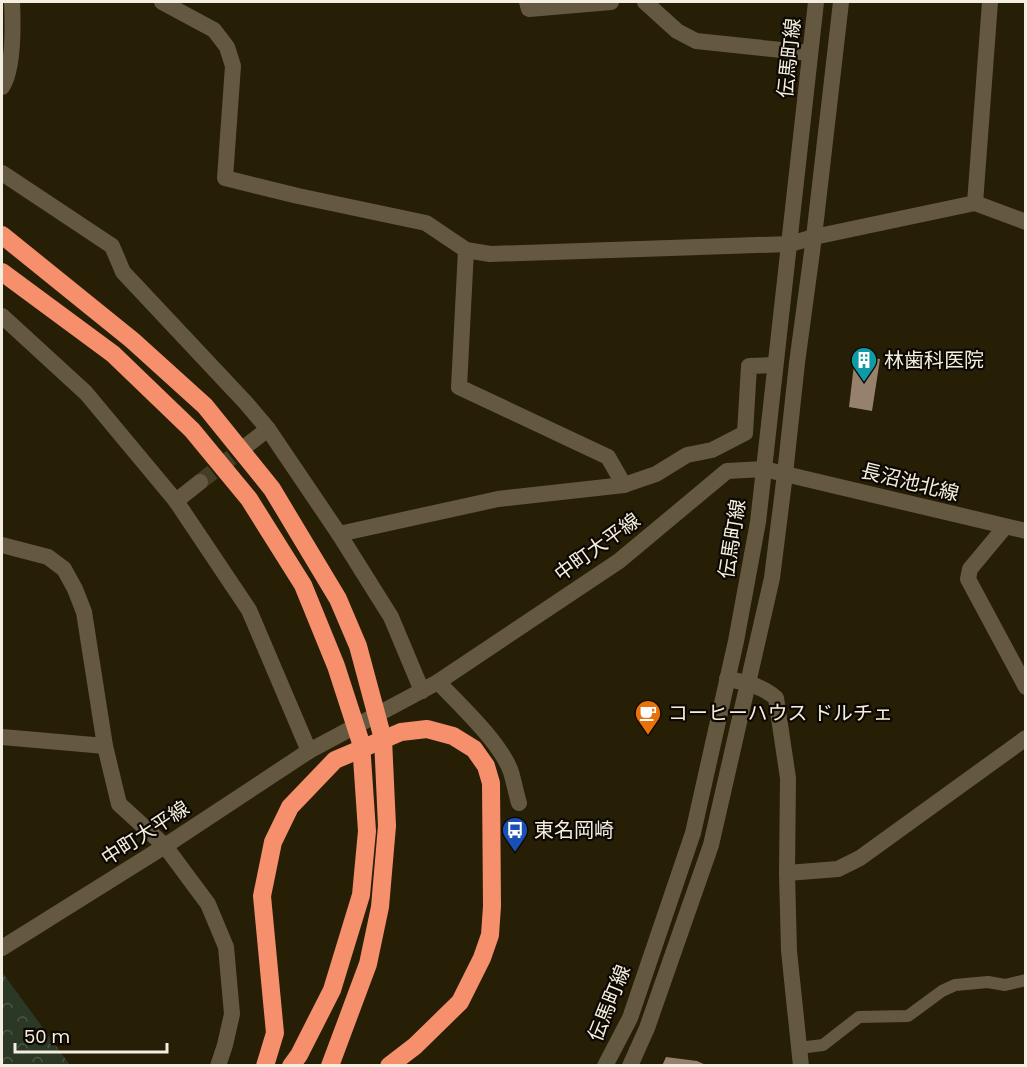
<svg xmlns="http://www.w3.org/2000/svg" width="1027" height="1067" font-family="Poppins,'Noto Sans JP',sans-serif">
  <style>
    .park { fill: url(#park-crowns) }
    .building { fill: #96816c }
    .lines { fill: none; stroke-linecap: round; stroke-linejoin: round }
    .minor-tunnel { stroke: #463d27; stroke-width: 16; stroke-dasharray: 16 8; stroke-linecap: butt }
    .service { stroke: #645940; stroke-width: 12 }
    .minor { stroke: #645940; stroke-width: 16 }
    .tertiary { stroke: #645940; stroke-width: 16 }
    .motorway { stroke: #f68f6b; stroke-width: 18 }
    .labels { text-anchor: middle; stroke-width: 4.5; stroke-linejoin: round; paint-order: stroke }
    .street-label { font-size: 20px; fill: #f4eee0; stroke: #0d0902 }
    .poi-label { font-size: 20px; fill: #f4eee0; stroke: #0d0902; text-anchor: start }
  </style>
  <defs>
    <pattern id="park-crowns" width="20" height="18" patternUnits="userSpaceOnUse" patternTransform="scale(1.5)"><rect width="20" height="18" fill="#2c3826"/><path d="M2 6a3 3 0 1 1 6 0M12 15a3 3 0 1 1 6 0" fill="none" stroke="#4b5545"/></pattern>
  </defs>
  <rect width="100%" height="100%" fill="#271e06"/>
  <polygon class="park" points="2,972 70,1065 2,1065"/>
  <g class="building">
    <polygon points="855,356 880,359 872,411 849,407"/>
    <polygon points="666,1057 697,1061 708,1066 662,1066"/>
  </g>
  <g class="lines">
    <polyline class="minor-tunnel" points="200,482 246,446"/>
    <polyline class="service" points="799,1048 823,1045 859,1017 908,1016 942,991 955,985 988,982 1005,985 1026,980"/>
    <g class="minor">
      <polyline points="162,2 214,30 227,47 233,66 225,178 298,196 426,223 466,250 490,254 790,244 814,237"/>
      <polyline points="527,2 529,9 611,2"/>
      <polyline points="645,2 677,31 696,41 810,53"/>
      <path d="M2,87C14,69 13,24 12,2"/>
      <polyline points="2,173 112,246 123,272 246,403 268,429 339,534 391,617 422,691"/>
      <polyline points="466,250 459,387 608,457 624,485"/>
      <polyline points="2,316 86,393 176,501 249,610 309,751"/>
      <polyline points="246,446 268,429"/>
      <polyline points="176,501 200,482"/>
      <polyline points="1005,527 970,569 968,579 1026,687"/>
      <polyline points="339,534 498,499 624,485 656,474 687,455 712,450 745,433 749,366 775,365"/>
      <polyline points="2,545 48,557 64,569 75,589 84,612 105,746 119,804 165,846 208,904 226,947 232,1014 225,1045 218,1066"/>
      <path d="M727,679C745,682 762,686 776,698L788,778L787,873L789,951L801,1066"/>
      <path d="M438,682C459,704 501,743 511,772C514,782 516,793 519,803"/>
      <polyline points="2,737 105,746"/>
      <polyline points="787,873 838,869 860,858 1026,738"/>
      <polyline points="2,948 165,846 309,751 438,682 619,561 727,471 764,469 1026,531"/>
    </g>
    <g class="tertiary">
      <polyline points="975,203 1026,222"/>
      <polyline points="814,237 975,203 990,2"/>
      <polyline points="605,1066 630,1018 693,833 736,641 758,522 764,469 816,2"/>
      <polyline points="630,1066 647,1028 711,845 772,578 785,474 797,363 814,237 841,2"/>
    </g>
    <g class="motorway">
      <polyline points="2,235 132,340 205,406 272,489 338,599 358,646 383,739 387,826 380,907 368,964 330,1066"/>
      <polyline points="2,272 113,354 192,430 249,499 303,585 336,666 361,743 367,831 361,895 332,990 299,1055 291,1066"/>
      <polyline points="265,1066 275,1033 262,896 273,842 290,807 335,760 401,732 427,729 453,736 474,749 486,766 491,783 492,906 490,935 482,958 460,1002 415,1046 389,1066"/>
    </g>
  </g>
  <defs>
    <g id="building-pin" transform="scale(1.35)"><path d="M0 17L-7.5 6A9.5 9.5 0 1 1 7.5 6Z" fill="#0f9aa8" stroke="#0d0902"/><path d="M-4-6H4V6H1V3H-1V6H-4ZM-2.5-4.3h1.7v1.8h-1.7ZM.8-4.3h1.7v1.8H.8ZM-2.5-1h1.7V.8h-1.7ZM.8-1h1.7V.8H.8Z" fill="#fff"/></g>
    <g id="cafe-pin" transform="scale(1.35)"><path d="M0 17L-7.5 6A9.5 9.5 0 1 1 7.5 6Z" fill="#e8710a" stroke="#0d0902"/><path d="M-5.5-4.5H6V0H3Q3 3.5 0 3.5H-2.5Q-5.5 3.5-5.5 0ZM3-3.2v2h1.7v-2ZM-6 4.5H4V6H-6Z" fill="#fff"/></g>
    <g id="bus-pin" transform="scale(1.35)"><path d="M0 17L-7.5 6A9.5 9.5 0 1 1 7.5 6Z" fill="#1a4fb4" stroke="#0d0902"/><path d="M-5-6H5V4H4V6H2V4H-2V6H-4V4H-5ZM-3.5-4V0h7V-4ZM-3.5 1.2v1.5H-2V1.2ZM2 1.2v1.5H3.5V1.2Z" fill="#fff"/></g>
  </defs>
  <g fill-rule="evenodd">
    <use href="#building-pin" x="864" y="360"/>
    <use href="#cafe-pin" x="648" y="713"/>
    <use href="#bus-pin" x="515" y="830"/>
  </g>
  <g class="labels">
    <g class="street-label">
      <text transform="translate(789 58) rotate(-84)" y="7">伝馬町線</text>
      <text transform="translate(910 482) rotate(14)" y="7">長沼池北線</text>
      <text transform="translate(732 539) rotate(-81)" y="7">伝馬町線</text>
      <text transform="translate(597 547) rotate(-36)" y="7">中町大平線</text>
      <text transform="translate(145 833) rotate(-33)" y="7">中町大平線</text>
      <text transform="translate(609 1003) rotate(-68)" y="7">伝馬町線</text>
    </g>
    <g class="poi-label">
      <text x="884" y="367">林歯科医院</text>
      <text x="668" y="720">コーヒーハウス ドルチェ</text>
      <text x="534" y="837">東名岡崎</text>
    </g>
  </g>
  <rect width="1027" height="1067" fill="none" stroke="#f4eee0" stroke-width="6"/>
  <path d="M15 1043v9h152v-9" fill="none" stroke="#f4eee0" stroke-width="3"/>
  <text x="24" y="1043" font-size="18" fill="#f4eee0" stroke="#0d0902" stroke-width="4.5" paint-order="stroke">50 m</text>
</svg>
